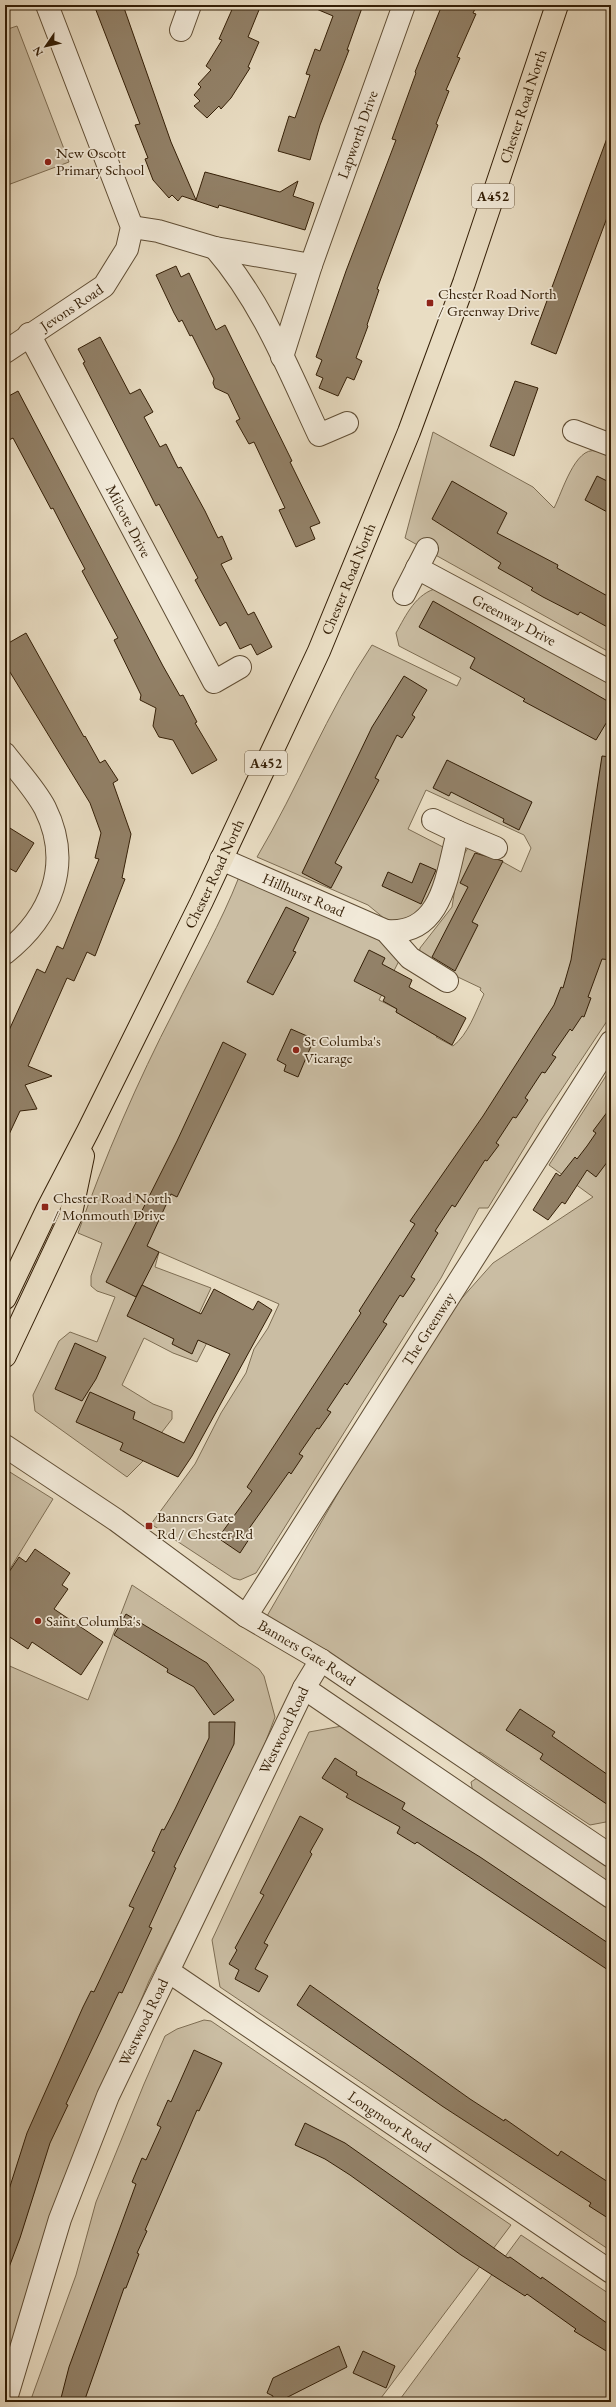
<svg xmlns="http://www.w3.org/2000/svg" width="616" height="2407" font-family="'EB Garamond',serif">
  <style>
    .green { fill: #cabda3; stroke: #7e6e54 }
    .building { fill: #928168; stroke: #331e06 }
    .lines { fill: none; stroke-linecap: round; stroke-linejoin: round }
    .minor-casing { stroke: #604e35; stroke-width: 24 }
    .tertiary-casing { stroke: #604e35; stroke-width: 24 }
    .trunk-casing { stroke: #331e06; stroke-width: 24 }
    .minor { stroke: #f1e9d8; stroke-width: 22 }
    .tertiary { stroke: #f1e9d8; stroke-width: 22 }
    .trunk { stroke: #e9ddc3; stroke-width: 22 }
    .poi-dot { fill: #8f2418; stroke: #f1e9d8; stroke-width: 1.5 }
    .labels { text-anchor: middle; stroke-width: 3.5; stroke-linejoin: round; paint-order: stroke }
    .shield { fill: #f1e9d8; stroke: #6c5b45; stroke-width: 1 }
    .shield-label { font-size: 14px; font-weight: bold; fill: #331e06 }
    .street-label { font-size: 15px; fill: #331e06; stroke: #f1e9d8 }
    .poi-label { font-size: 15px; fill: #331e06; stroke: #f1e9d8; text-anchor: start }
  </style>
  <rect width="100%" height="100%" fill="#e9ddc3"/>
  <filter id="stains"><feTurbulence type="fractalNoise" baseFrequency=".005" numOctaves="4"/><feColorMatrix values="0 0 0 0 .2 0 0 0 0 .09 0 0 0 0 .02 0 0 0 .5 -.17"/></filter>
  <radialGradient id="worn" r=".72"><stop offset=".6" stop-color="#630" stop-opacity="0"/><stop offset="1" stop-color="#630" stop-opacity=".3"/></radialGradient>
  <g class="green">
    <polygon points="17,26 69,162 5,186 5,30"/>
    <path d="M433,432L533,487L554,508C562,493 575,446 596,451C601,452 606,455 611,457V653L405,538Z"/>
    <path d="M438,588L611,685V1015L540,1122L488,1208H479L441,1278L256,1573L240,1580L233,1578L151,1524L195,1464L221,1413L246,1373L254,1349L268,1328L279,1304L159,1252L155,1267L211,1288L197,1318L215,1327L197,1362L173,1353L144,1338L122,1385L153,1404L172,1411V1419L162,1432L153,1451L127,1477L35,1411L33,1395L59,1341L70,1332L97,1342L115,1297L97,1291L91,1286V1276L102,1243L78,1233C104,1159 138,1080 174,1011C196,966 221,923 239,877L371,931L401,957L379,1000L397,1009L396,1012L437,1036L436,1037L453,1046C468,1035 476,1011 484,994L480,990L481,988L422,960L419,955L420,948L452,907L459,863L469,846H474L521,872L531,848L524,835L426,790L408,829L443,847L444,852L428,908L399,926L385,919L368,905L257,857C298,788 327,712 372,645L457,686L461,678L399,646L396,633C406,615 416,593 438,588Z"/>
    <polygon points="611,1068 611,1821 590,1825 480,1752 478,1754 267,1616 430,1334 493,1263 593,1197 549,1165"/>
    <polygon points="5,1469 53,1499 5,1577"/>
    <polygon points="132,1585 259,1669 264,1676 275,1717 255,1770 149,1981 76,2156 63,2180 5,2371 5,1664 88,1700"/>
    <polygon points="342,1726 611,1911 611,2251 220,1987 212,1940 309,1732"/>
    <polygon points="480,1776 611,1867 611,1887 473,1793 471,1782"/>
    <polygon points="204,2020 211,2021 511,2225 378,2402 30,2402 76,2275 96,2202 144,2084 165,2036 177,2029"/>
    <polygon points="521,2235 611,2295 611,2402 398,2402"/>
  </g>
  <g class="building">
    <polygon points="94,5 123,5 171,142 196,200 205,172 280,192 298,181 293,196 314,203 305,230 219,205 218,208 182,196 178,201 172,195 169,198 153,180 145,159 148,158 135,125 140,124"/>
    <polygon points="234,5 261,5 248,37 259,42 248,67 250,68 231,98 221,109 219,106 207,118 194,106 200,101 194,95 201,87 198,84 211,70 206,66 222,40 219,39"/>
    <polygon points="307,5 363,5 347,50 349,50 320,125 310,160 278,151 289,116 295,118 310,75 306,74 315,49 320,51 333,16"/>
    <polygon points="442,5 477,5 473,13 476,14 457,57 460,58 446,90 449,91 436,124 438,125 377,289 379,290 367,325 368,326 356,358 362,361 354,380 347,377 338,396 319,388 323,378 316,375 322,360 316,357 346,271 396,140 392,139 416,73 415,72"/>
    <polygon points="610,130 611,207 556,354 531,344"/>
    <polygon points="176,266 181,277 189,273 216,330 225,325 292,461 290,462 320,523 310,527 315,539 296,547 279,510 285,508 254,442 249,444 236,421 240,419 228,394 215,388 213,383 214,379 192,335 190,336 182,320 179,322 174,313 156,275"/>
    <polygon points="100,337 130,394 140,389 153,412 144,417 160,447 166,444 178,468 181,467 205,511 218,538 222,536 232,559 221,564 248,615 254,612 272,647 257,655 251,644 240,649 226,622 220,626 195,580 198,578 179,542 159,504 156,506 146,486 83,363 85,362 78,349"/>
    <polygon points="515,381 538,388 514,456 490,446"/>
    <polygon points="18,391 163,666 180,696 183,695 197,722 195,723 217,760 192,774 173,740 159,737 153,726 156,708 140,700 141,695 114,640 118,638 82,571 85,569 69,539 53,508 51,509 13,438 5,442 5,398"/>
    <polygon points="597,476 611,483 611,514 585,500"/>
    <polygon points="452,481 507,513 497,533 558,565 557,568 611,598 611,629 580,612 578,615 543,597 531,590 533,588 498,568 501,563 432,519"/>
    <polygon points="433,601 611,703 611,715 596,740 523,701 525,699 470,668 475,658 419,627"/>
    <polygon points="26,633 84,737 85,736 100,763 105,760 118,780 113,783 131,834 122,878 125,879 95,956 87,952 74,981 67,978 28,1066 52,1076 25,1085 37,1109 20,1111 5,1143 5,1039 37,969 45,973 57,946 63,949 99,859 95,858 101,833 90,803 5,664 5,645"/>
    <polygon points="404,676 427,690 412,715 415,717 402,738 397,735 375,778 379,780 335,863 342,867 331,888 302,873 372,727"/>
    <polygon points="602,756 611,757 611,960 602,959 588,997 591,998 584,1017 582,1016 572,1031 570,1029 552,1055 556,1057 545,1073 542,1072 525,1098 528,1100 516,1118 513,1117 496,1143 499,1145 487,1161 485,1160 455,1207 452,1205 435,1231 438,1233 411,1277 415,1279 403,1297 400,1295 383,1322 387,1324 347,1385 345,1383 327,1410 331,1412 319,1429 317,1428 299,1454 303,1456 291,1474 289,1472 248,1530 253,1533 240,1553 218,1538 252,1491 247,1487 361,1313 359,1311 415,1224 410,1221 483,1116 554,1005 561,987 563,988 571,960"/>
    <polygon points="447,760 532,802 519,830 503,822 504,819 451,792 449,796 433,788"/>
    <polygon points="5,825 34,843 16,872 5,866"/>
    <polygon points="475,853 503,861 472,922 478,925 455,971 432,957 468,887 460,883"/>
    <polygon points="420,863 436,870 421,904 382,886 388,872 412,883"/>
    <polygon points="286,907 309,918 293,951 296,952 273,995 247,982"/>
    <polygon points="369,950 385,958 382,964 412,980 409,987 466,1018 452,1045 396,1012 397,1009 383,1001 385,997 354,981"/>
    <polygon points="291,1029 314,1039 298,1077 284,1071 286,1065 277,1060"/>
    <polygon points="223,1042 246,1054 177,1197 171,1194 147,1246 159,1252 136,1297 106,1282 177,1141"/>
    <polygon points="611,1107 611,1157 596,1177 587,1170 565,1204 562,1202 548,1220 533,1210 556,1173 560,1176 575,1157 577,1159 587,1146 596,1133 593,1131"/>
    <polygon points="142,1285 201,1314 214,1289 253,1310 258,1301 272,1310 192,1456 178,1477 120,1450 123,1443 76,1422 90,1392 135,1412 133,1419 184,1443 230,1354 198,1340 192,1354 172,1344 174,1339 127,1316"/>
    <polygon points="75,1343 106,1357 96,1379 82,1401 55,1389"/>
    <polygon points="35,1549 70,1573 62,1585 68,1589 54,1609 103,1642 81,1675 32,1642 28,1649 5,1634 5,1578 19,1557 26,1562"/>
    <polygon points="126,1614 207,1663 234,1700 214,1715 194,1687 167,1672 168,1669 114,1635"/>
    <polygon points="520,1709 555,1732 552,1736 611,1777 611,1807 540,1759 543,1754 506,1730"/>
    <polygon points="209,1722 235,1722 234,1744 174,1867 176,1868 149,1927 152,1928 122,1993 119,1992 66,2104 68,2105 50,2143 20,2238 8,2270 5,2270 5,2202 27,2133 83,2007 91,1991 94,1992 134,1908 129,1906 155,1852 152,1851 162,1829 164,1830 175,1809 209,1738"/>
    <polygon points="335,1758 357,1772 356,1775 405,1803 402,1809 480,1857 611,1945 611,1972 417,1842 415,1844 397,1833 400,1827 346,1797 348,1794 322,1778"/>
    <polygon points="300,1816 323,1829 310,1852 312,1854 264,1943 268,1945 255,1969 268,1976 259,1992 235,1979 239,1970 229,1964 237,1950 235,1948 264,1895 260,1893"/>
    <polygon points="310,1985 470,2099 504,2121 505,2119 558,2156 561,2151 611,2184 611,2220 589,2206 591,2203 442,2106 297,2005"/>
    <polygon points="194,2050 222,2063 199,2111 197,2110 145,2230 147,2231 137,2253 139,2254 126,2288 124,2288 84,2402 60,2402 69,2367 136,2184 132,2182 142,2158 146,2160 161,2127 157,2125 168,2100 171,2102"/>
    <polygon points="305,2123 345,2143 508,2258 510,2257 541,2279 542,2277 611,2326 611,2354 574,2331 576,2329 527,2294 525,2296 461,2255 350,2175 325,2159 295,2145"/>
    <polygon points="339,2346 347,2367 278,2402 272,2402 273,2396 267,2393 273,2378"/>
    <polygon points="363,2351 395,2366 386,2388 353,2373"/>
  </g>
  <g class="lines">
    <g class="minor-casing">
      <g id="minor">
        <polyline points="181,30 190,5"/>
        <polyline points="132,227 158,231 215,248 311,265"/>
        <path d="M215,248C262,302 289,371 319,435L347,423"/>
        <path id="s1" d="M29,334L214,682L240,667"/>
        <path id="s2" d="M5,352L104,286L127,249L132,227L47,5"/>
        <path id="s3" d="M282,357L311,265L404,5"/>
        <polyline points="574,431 611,445"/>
        <path id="s4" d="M417,568L611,672"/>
        <polyline points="404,594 427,549"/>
        <path d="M5,754C18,771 35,789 45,808C73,864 51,917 5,953"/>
        <polyline points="458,832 496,848"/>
        <path id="s5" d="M221,859L386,931L410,958L447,981"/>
        <path d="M386,931C443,936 447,873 458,832L433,820"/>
        <path id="s6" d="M246,1616L611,1042"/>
        <polyline points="304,1688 611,1897"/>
        <path id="s7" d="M168,1971L611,2272"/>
        <path id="s8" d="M5,2402L60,2219L108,2096L304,1688L321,1660"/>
      </g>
    </g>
    <g class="tertiary-casing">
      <g id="tertiary">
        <path id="s9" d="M5,1446L116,1520L246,1616L321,1660L611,1856"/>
      </g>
    </g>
    <g class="trunk-casing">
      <g id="trunk">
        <path id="s10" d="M5,1298L48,1208L88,1131L202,901L319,651L409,432L464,283L557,5"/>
        <polyline points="5,1356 70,1218 83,1156"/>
      </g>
    </g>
    <use href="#minor" class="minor"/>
    <use href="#tertiary" class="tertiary"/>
    <use href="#trunk" class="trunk"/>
  </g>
  <g class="poi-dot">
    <circle cx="48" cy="162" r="4"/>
    <rect x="426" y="299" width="8" height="8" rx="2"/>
    <circle cx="296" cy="1050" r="4"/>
    <rect x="41" y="1203" width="8" height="8" rx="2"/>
    <rect x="145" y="1522" width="8" height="8" rx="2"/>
    <circle cx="38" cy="1621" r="4"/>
  </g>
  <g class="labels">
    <g class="shield">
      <rect x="472" y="184" width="42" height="24" rx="3"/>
      <rect x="245" y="751" width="42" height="24" rx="3"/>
    </g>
    <g class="shield-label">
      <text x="493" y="201">A452</text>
      <text x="266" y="768">A452</text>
    </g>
    <g class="street-label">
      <text dy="5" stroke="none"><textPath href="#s10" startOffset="1301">Chester Road North</textPath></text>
      <text dy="5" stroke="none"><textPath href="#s3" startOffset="235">Lapworth Drive</textPath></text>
      <text dy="5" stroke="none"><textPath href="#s2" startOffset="80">Jevons Road</textPath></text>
      <text dy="5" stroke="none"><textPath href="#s1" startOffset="212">Milcote Drive</textPath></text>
      <text dy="5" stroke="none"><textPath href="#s10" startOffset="797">Chester Road North</textPath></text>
      <text dy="5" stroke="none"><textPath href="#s4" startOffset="110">Greenway Drive</textPath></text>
      <text dy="5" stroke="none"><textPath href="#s10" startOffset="473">Chester Road North</textPath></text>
      <text dy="5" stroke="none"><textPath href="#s5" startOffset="90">Hillhurst Road</textPath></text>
      <text dy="5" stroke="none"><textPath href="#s6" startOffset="340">The Greenway</textPath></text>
      <text dy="5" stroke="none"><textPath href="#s9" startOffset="366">Banners Gate Road</textPath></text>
      <text dy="5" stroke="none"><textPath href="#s8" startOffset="729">Westwood Road</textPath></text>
      <text dy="5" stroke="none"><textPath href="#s8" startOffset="405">Westwood Road</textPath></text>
      <text dy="5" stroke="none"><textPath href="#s7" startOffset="268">Longmoor Road</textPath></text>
    </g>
    <g class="poi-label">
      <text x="56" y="158">New Oscott<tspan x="56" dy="17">Primary School</tspan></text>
      <text x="438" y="299">Chester Road North<tspan x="438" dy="17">/ Greenway Drive</tspan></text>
      <text x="304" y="1046">St Columba's<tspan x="304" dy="17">Vicarage</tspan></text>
      <text x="53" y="1203">Chester Road North<tspan x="53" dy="17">/ Monmouth Drive</tspan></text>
      <text x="157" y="1522">Banners Gate<tspan x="157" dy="17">Rd / Chester Rd</tspan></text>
      <text x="46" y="1626">Saint Columba's</text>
    </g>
  </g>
  <rect width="616" height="2407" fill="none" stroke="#e9ddc3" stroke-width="20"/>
  <rect x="6" y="6" width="604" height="2395" fill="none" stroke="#331e06" stroke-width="2"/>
  <rect x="10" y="10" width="596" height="2387" fill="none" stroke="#331e06"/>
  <g transform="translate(46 46) rotate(236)" stroke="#f1e9d8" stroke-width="3" paint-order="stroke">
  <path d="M0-3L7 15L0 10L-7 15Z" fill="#331e06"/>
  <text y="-6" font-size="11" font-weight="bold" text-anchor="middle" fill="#331e06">N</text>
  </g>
  <rect width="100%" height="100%" filter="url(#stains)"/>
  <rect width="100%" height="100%" fill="url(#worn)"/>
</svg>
